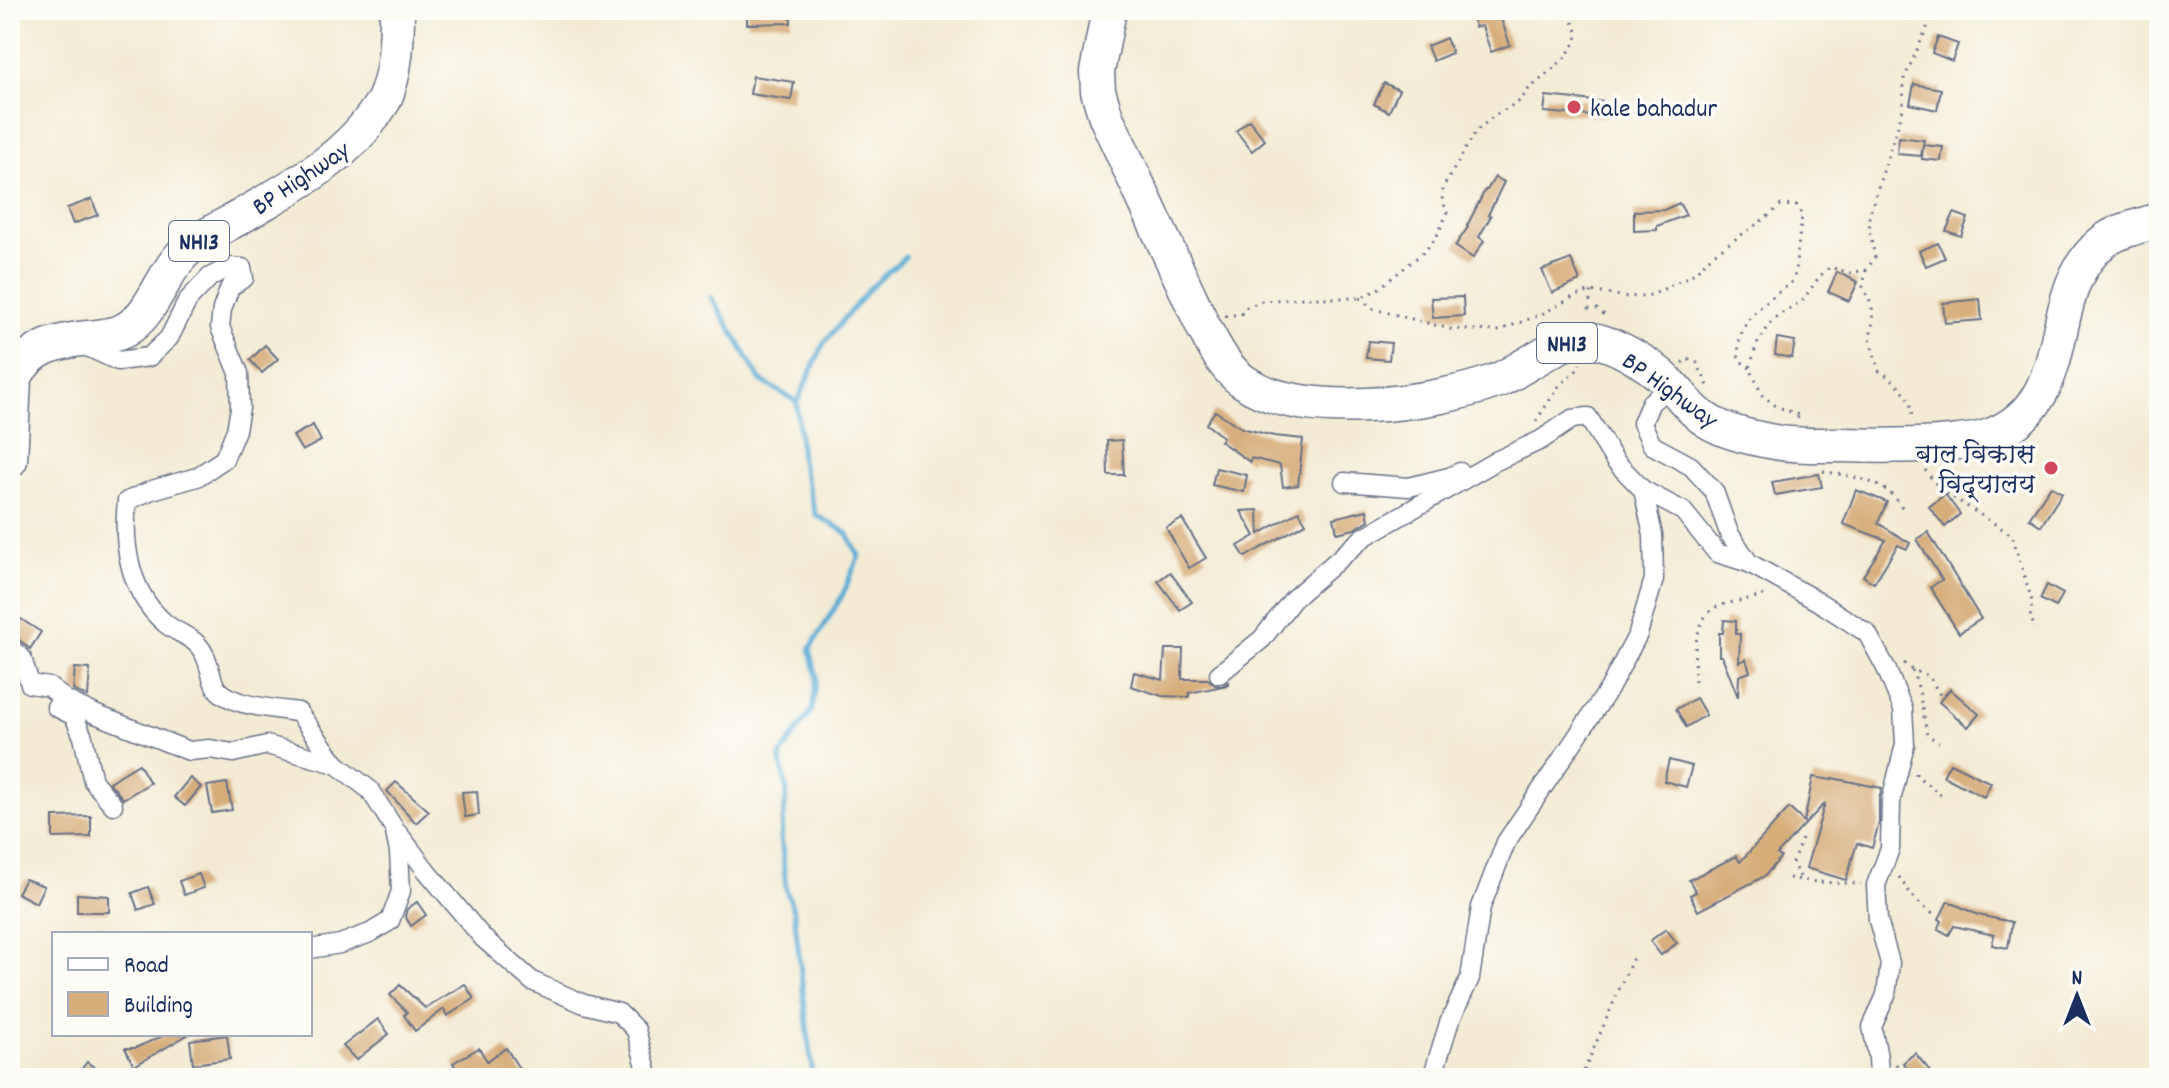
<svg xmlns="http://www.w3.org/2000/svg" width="2169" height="1088" font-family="Dekko,'Playpen Sans Deva',sans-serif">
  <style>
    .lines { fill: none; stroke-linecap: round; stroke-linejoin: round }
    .stream { stroke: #5aacd5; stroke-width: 5 }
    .building { fill: #d7ad7a }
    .street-casing { stroke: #677187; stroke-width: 21 }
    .highway-casing { stroke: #677187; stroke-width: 37 }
    .path { stroke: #677187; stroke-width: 3; stroke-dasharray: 2 6; stroke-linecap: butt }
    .street { stroke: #fff; stroke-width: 18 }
    .highway { stroke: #fff; stroke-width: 34 }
    .poi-dot { fill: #d1495b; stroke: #fdfcf7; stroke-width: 3 }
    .labels { text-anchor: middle; stroke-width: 7; stroke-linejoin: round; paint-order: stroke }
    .shield { fill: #fdfcf7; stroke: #5f6c8c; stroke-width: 2 }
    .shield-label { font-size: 24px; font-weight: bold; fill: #1b2f5e }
    .poi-label { font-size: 26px; fill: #1b2f5e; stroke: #fdfcf7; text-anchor: start }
    .street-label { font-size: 26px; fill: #1b2f5e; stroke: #fdfcf7 }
  </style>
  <rect width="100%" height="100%" fill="#fdfcf7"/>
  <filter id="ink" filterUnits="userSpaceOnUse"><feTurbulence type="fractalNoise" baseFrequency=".0125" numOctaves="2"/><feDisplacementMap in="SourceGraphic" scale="16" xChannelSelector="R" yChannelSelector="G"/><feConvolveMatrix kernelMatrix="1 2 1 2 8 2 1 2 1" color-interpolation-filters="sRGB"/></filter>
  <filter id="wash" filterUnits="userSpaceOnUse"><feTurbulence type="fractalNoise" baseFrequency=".006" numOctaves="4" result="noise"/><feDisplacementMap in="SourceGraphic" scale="32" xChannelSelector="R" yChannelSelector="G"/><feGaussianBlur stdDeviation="1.8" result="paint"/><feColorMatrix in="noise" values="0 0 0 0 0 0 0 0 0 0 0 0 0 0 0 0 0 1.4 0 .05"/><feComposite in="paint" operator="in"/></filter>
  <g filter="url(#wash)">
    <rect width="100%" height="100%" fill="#f3ebd4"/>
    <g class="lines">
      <g class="stream">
        <polyline points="711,297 738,341 760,380 797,402"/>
        <polyline points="813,1078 794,911 786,890 781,836 787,792 780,756 812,710 817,677 810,649 842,596 859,556 847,533 816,515 801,462 797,402 824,343 869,289 905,257"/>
      </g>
    </g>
    <g id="blocks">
      <g class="building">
        <polygon points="747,10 791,10 791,23 747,24"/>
        <polygon points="1470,10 1498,10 1510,45 1491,52 1482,26 1475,27"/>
        <polygon points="1938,37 1958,44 1952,61 1932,53"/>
        <polygon points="1446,38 1452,53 1433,61 1427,46"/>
        <polygon points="753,76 794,82 791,100 750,94"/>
        <polygon points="1384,83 1399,90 1389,112 1374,104"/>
        <polygon points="1914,84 1941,89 1937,110 1910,104"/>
        <polygon points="1546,96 1604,102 1605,117 1544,112"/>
        <polygon points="1249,120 1265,140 1252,151 1236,131"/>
        <polygon points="1899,137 1924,140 1921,156 1897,154"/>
        <polygon points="1923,145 1943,147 1941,161 1922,159"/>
        <polygon points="1495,177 1504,182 1488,215 1491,216 1479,237 1484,241 1473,258 1455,246 1468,227 1467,226 1485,190 1487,190"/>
        <polygon points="92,199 98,215 73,224 67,208"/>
        <polygon points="1679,203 1686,215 1657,226 1657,230 1634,231 1634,211 1664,210"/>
        <polygon points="1954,213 1968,218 1961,236 1946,231"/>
        <polygon points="1938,243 1945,258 1926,266 1919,251"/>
        <polygon points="1571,259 1580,281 1552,293 1542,270"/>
        <polygon points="1837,272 1858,282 1849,301 1828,292"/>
        <polygon points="1463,297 1464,316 1433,318 1431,298"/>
        <polygon points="1980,299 1982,320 1945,323 1943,303"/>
        <polygon points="1777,338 1795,341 1792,358 1775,355"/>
        <polygon points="1368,341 1391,343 1389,360 1366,358"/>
        <polygon points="265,345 278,359 262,373 250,360"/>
        <polygon points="1215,411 1242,428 1274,436 1303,439 1298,485 1283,487 1280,465 1251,458 1250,462 1220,441 1223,437 1206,424"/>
        <polygon points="313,425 321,441 302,451 293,436"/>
        <polygon points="1122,440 1124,475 1108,475 1107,441"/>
        <polygon points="1216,468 1247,475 1244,492 1212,485"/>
        <polygon points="1819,474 1822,487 1775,495 1772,482"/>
        <polygon points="2051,486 2062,493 2041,526 2029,518"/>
        <polygon points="1856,490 1887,502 1878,523 1910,543 1907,549 1898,545 1874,583 1863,576 1886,540 1843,524"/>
        <polygon points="1945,494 1960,514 1945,527 1929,507"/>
        <polygon points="1258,510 1259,534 1299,511 1306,523 1245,557 1238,546 1255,536 1241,511"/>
        <polygon points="1367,510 1369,520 1355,529 1337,533 1334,518"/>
        <polygon points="1182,519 1206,558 1189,568 1166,528"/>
        <polygon points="1928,532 1981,619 1959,633 1930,587 1942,580 1917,539"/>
        <polygon points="1170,572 1192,602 1180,610 1158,581"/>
        <polygon points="2047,585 2063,594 2056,607 2040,599"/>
        <polygon points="10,612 41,632 30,649 18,639 10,636"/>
        <polygon points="1724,620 1736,621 1736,634 1740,634 1739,662 1746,659 1750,672 1739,676 1738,697 1722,656 1719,656 1719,633 1723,633"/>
        <polygon points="1165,649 1183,649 1182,679 1208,679 1215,685 1222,686 1228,682 1228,685 1189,693 1189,697 1162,696 1131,686 1134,672 1163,680"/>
        <polygon points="75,668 90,669 88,697 73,690"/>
        <polygon points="1950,689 1979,714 1968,727 1939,702"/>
        <polygon points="1696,698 1706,715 1686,727 1676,709"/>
        <polygon points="1669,760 1692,766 1686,787 1664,781"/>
        <polygon points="1950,763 1991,783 1984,797 1943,776"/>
        <polygon points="139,764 150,783 123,799 109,782"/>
        <polygon points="1813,777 1831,780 1832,778 1882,788 1879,800 1879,823 1872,848 1857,843 1846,880 1806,868 1825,803 1777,854 1781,857 1765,876 1698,911 1690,895 1696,892 1689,880 1736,856 1740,862 1789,808 1804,822"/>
        <polygon points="190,778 201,787 185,806 174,797"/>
        <polygon points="396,782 429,811 416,823 387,791"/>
        <polygon points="227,783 232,810 212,813 207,786"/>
        <polygon points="477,791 479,815 465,817 462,792"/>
        <polygon points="91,816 91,837 53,838 53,817"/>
        <polygon points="199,874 204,888 184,895 179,881"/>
        <polygon points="25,879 44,886 36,903 17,893"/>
        <polygon points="148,887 155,904 138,910 132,893"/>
        <polygon points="77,894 109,896 109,912 77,912"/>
        <polygon points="1948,901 1978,915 2012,922 2008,948 1992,945 1994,935 1954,926 1949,935 1938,929 1942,921 1939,919"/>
        <polygon points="417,902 426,915 411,926 405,916 407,909"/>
        <polygon points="1666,929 1677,943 1661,955 1650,941"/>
        <polygon points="465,984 474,999 447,1016 444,1009 415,1031 404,1015 407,1012 390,995 400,985 425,1008"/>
        <polygon points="378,1019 389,1034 356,1060 343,1046"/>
        <polygon points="167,1034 189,1034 134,1066 125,1048 135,1048"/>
        <polygon points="227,1035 230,1059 193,1064 190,1040"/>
        <polygon points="479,1048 487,1061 506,1048 525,1078 461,1078 453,1063"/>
        <polygon points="1915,1053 1936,1078 1915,1078 1903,1063"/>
        <polygon points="87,1062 109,1078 75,1078"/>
      </g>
    </g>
  </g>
  <g filter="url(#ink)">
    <use href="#blocks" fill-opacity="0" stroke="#677187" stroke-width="2"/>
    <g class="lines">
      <g class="street-casing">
        <g id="street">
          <path d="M81,344L118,361L149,357L169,338L188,300L210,277L229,267L242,268L244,278L230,287L222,309L220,327L239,373L240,408L236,430L224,459L197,477L152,490L127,501C122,546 130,594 166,624C176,632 189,636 197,644C211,658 209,678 217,689C231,706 276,709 298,712L336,764L370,790L394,828L399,852L401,891L390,921L370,933L340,944L310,949"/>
          <polyline points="1672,386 1651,402 1642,423 1652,445 1691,466 1714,491 1729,533 1749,563 1819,602 1867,633 1886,668 1903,709 1905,744 1891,801 1890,849 1876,885 1878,920 1890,963 1886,995 1872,1027 1878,1057 1879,1078"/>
          <polyline points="1344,482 1409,487 1449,477 1460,472"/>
          <polyline points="10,648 22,658 30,684 49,687 66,700 95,714 189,751 210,749 233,753 267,745 336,764"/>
          <polyline points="1219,674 1262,639 1293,599 1364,537 1496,461 1541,440 1572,419 1588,417 1615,461 1643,490 1683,511 1717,553 1749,563"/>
          <polyline points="56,707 74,716 83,737 93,781 113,805"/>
          <polyline points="398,833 426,870 483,938 532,981 584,1004 619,1013 636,1030 649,1078"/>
          <polyline points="1432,1078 1449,1023 1470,978 1481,907 1506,842 1609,689 1638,634 1654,579 1653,535 1643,490"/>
        </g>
      </g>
      <g class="highway-casing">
        <g id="highway">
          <path d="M1109,10L1097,72L1098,91L1106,117L1204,328C1215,347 1224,368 1243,381C1300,422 1434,404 1496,381C1521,371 1558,340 1583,339C1609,339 1650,364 1668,382C1680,393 1689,408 1702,417C1719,430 1743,436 1764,440C1790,446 1816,445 1842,445C1875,446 1907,446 1939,444C1956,442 1972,442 1987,437C2083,403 2038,294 2103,242C2118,230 2141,226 2159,220"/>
          <path d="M10,460L14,379C29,347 57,341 89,338C102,336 114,336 125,330C155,313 162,271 188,249C203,236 222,227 240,217C290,187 339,164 374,115C377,110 381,105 384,100C396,73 397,39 397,10"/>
        </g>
      </g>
      <g class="path">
        <path d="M1866,270L1863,287L1872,306L1873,321L1870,339L1879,371C1896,380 1915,398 1911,419"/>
        <polyline points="1591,292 1589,309 1597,309 1606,316 1604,318"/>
        <path d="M1360,298L1374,309L1450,329L1498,331L1542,314L1573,297L1591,291L1627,297L1652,295L1695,273L1711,256L1767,217L1781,205L1797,206L1802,215L1794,280C1765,304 1734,319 1739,360L1750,368"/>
        <polyline points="1225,316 1241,314 1247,307 1262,301 1303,298 1360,298 1377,290 1425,251 1436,238 1448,212 1442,201 1443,188 1476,131 1495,115 1520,101 1528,90 1563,60 1576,42 1577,31 1567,10"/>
        <polyline points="1682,363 1687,359 1697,363 1709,388"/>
        <polyline points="1797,418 1801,416 1776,406 1762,395 1750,368 1756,346 1773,319 1803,300 1819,277 1830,267 1850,273 1866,270 1875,258 1870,232 1869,216 1903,109 1904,79 1935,10"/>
        <polyline points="1536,421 1559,386 1576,371 1580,364"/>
        <polyline points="1925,470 1940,489 2012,535 2032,601 2030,619 2037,628"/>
        <path d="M1823,471C1854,478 1886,479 1903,509"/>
        <polyline points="1904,663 1912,670 1929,676 1940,695"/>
        <polyline points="1912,670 1919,690 1927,735 1939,742"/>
        <path d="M1695,681C1693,659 1694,614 1719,606C1733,601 1749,600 1763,595L1764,593"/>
        <polyline points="1916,773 1916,775 1941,795"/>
        <polyline points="1802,839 1792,863 1802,880"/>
        <path d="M1899,877C1909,892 1919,906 1935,915"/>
        <polyline points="1789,878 1816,882 1861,884"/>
        <polyline points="1896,1064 1904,1078"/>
        <polyline points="1581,1078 1634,955"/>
      </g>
      <use href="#street" class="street"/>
      <use href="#highway" class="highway"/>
    </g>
  </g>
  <g class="poi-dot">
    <circle cx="1574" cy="107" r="8"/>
    <circle cx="2051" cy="468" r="8"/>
  </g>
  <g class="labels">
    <g class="shield">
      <rect x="169" y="221" width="60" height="40" rx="6"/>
      <rect x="1537" y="323" width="60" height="40" rx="6"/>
    </g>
    <g class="shield-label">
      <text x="199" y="249">NH13</text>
      <text x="1567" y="351">NH13</text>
    </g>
    <g class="poi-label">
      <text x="1590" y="116">kale bahadur</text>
      <text x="2035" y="462" text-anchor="end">बाल विकास<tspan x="2035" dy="30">विद्यालय</tspan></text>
    </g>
    <g class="street-label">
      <text transform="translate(300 177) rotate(-34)" y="9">BP Highway</text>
      <text transform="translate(1671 389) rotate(36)" y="9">BP Highway</text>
    </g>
  </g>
  <rect width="2169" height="1088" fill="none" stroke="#fdfcf7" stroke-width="40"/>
  <rect x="52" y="932" width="260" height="104" fill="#fdfcf7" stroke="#a3aaba" stroke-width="2"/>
  <rect x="68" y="958" width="40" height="12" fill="#ffffff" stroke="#a3aaba" stroke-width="2"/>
  <text x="124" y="972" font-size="24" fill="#1b2f5e">Road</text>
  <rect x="68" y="992" width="40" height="24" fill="#d7ad7a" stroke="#a3aaba" stroke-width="2"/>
  <text x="124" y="1012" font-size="24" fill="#1b2f5e">Building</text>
  <g transform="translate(2077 996)" stroke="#fdfcf7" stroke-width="6" paint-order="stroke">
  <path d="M0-6L14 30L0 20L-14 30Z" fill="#1b2f5e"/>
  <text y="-12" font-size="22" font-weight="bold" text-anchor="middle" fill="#1b2f5e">N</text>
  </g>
</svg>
